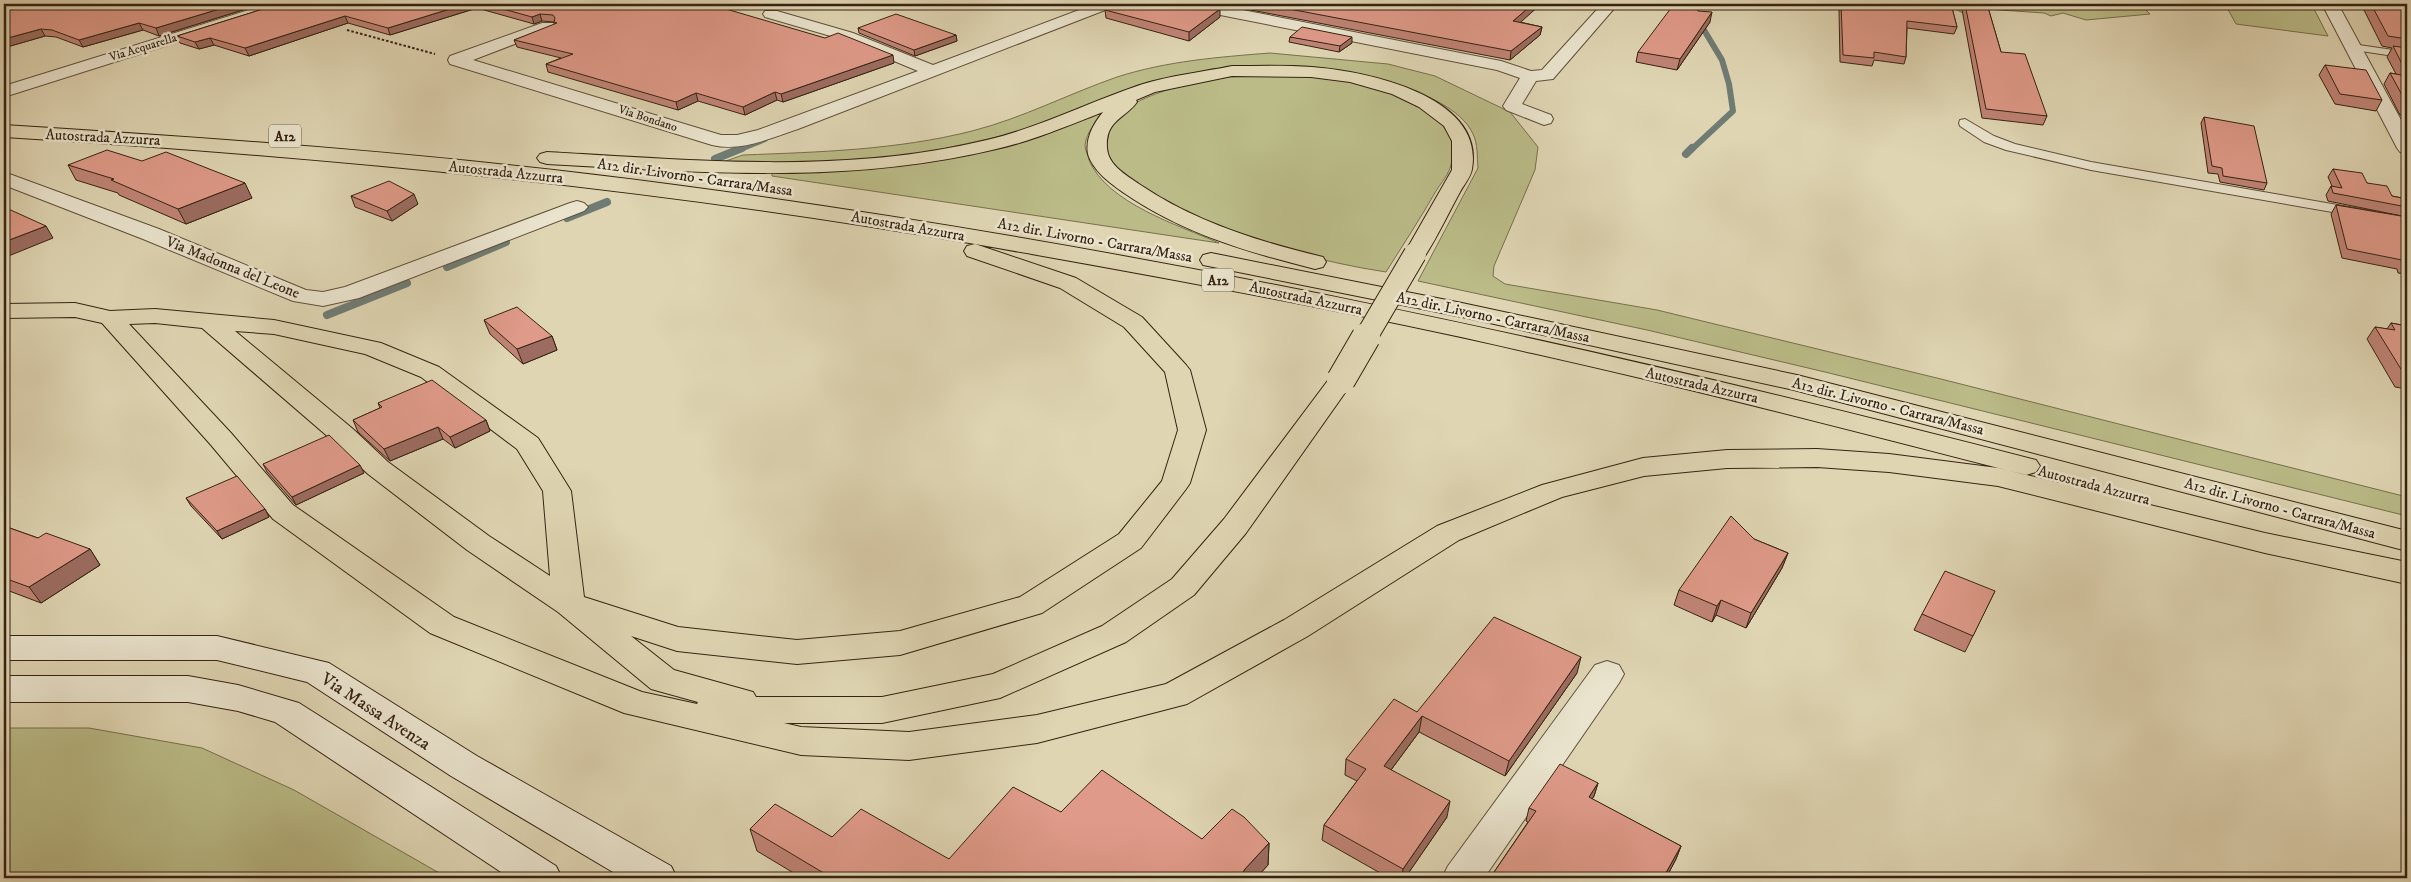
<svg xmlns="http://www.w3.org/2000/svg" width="2411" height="882" font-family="'IM FELL DW Pica',serif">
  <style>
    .green { fill: #babb87; stroke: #786f4c }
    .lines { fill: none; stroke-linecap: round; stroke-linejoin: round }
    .stream-far1 { stroke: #6f7c74; stroke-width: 6 }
    .stream { stroke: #6f7c74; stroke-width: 8 }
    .lane-casing { stroke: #60503a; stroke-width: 2 }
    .street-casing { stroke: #60503a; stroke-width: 2 }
    .secondary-casing { stroke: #362312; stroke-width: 2 }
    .highway-casing { stroke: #362312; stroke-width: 2 }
    .path { stroke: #362312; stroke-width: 2; stroke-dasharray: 2.5 2; stroke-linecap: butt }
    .lane { fill: #eae4ce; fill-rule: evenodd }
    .street { fill: #eae4ce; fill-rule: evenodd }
    .secondary { fill: #eae4ce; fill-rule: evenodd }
    .highway { fill: #dfd5b3; fill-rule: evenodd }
    .highway-bridge-far1-casing { stroke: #362312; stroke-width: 24; stroke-linecap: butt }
    .highway-bridge-casing { stroke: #362312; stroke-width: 30; stroke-linecap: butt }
    .highway-bridge-far1 { stroke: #dfd5b3; stroke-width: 22 }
    .highway-bridge { stroke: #dfd5b3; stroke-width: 28 }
    .wall { fill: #c08476; stroke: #362312 }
    .shaded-wall { fill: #9c6c60; stroke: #362312 }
    .building { fill: #df9a89; stroke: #362312 }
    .labels { text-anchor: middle; stroke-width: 5; stroke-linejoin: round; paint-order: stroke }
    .far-street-label { font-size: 12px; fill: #362312; stroke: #eae4ce }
    .shield { fill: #eae4ce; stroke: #6c5d4a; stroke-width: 1 }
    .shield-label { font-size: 14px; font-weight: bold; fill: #362312 }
    .street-label { font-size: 15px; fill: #362312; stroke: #eae4ce }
    .near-street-label { font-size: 18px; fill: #362312; stroke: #eae4ce }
  </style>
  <rect width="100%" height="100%" fill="#dfd5b3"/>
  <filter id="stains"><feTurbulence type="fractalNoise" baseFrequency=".004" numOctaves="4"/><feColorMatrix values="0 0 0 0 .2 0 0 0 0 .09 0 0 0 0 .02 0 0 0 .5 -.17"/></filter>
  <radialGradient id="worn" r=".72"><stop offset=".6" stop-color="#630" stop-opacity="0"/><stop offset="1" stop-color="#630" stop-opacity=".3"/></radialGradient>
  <g class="green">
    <polygon points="1952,4 2133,4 2144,8 2150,14 2086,20 2063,13 2051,16 2044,13 1985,9 1967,15 1953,8"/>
    <polygon points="2225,4 2266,4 2314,9 2328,36 2236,24"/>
    <path d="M1270,53L1388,64L1435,76L1510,112L1538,147L1535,170L1494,266L1493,276L1505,284L1657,310L1941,379L2407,497V516L1825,372L1647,330L1418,281L1478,168C1477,157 1478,144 1473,134C1461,108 1423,94 1399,85L1243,66L1212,69L1157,82L1015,133L933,151L888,158L826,163H720L743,155C820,152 897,150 972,131C1023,118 1068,94 1117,77C1167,61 1219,57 1270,53Z"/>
    <path d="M1249,75C1272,75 1295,75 1318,76C1354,79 1431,99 1449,135C1454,144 1453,155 1451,165C1449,174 1441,183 1436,191C1420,219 1403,245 1386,272C1321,262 1257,244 1197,219C1185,214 1170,209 1159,202C1150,197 1143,190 1135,183C1129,178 1116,171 1112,164C1074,97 1210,78 1249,75Z"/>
    <path d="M1098,113H1104C1095,123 1087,131 1085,145C1085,150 1088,155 1089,160C1107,203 1178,225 1219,243L772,176V173L802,172L1021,141L1070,125Z"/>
    <polygon points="4,728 89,728 202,748 294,790 448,878 4,878"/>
  </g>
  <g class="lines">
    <g class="stream-far1">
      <polyline points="738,150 765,139"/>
      <polyline points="1691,150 1733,111 1729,84 1722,60 1698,20"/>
    </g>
    <g class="stream">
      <polyline points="1686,154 1692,148"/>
      <polyline points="715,159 742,148"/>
      <polyline points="567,218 607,202"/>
      <polyline points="447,267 506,242"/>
      <polyline points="327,315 407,283"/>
    </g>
    <g class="lane-casing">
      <g id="lane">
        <polygon points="2352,44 2407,52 2407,58 2348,49 2348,45"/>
        <polygon points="1965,119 1994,136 2015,144 2091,162 2407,217 2407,225 2091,170 2006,150 1984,142 1960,126 1959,123 1960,120"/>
      </g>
    </g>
    <g class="street-casing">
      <g id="street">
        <polygon points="268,4 291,4 288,7 4,97 4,86"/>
        <path d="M1095,4H1116L1113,7L798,129C771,138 741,152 712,145L450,64L448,60L450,56L542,23H554L556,26L554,29L473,60L721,135H737L758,130L918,71L841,39L765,17L763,14L765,11H777L853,33L933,65Z"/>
        <polygon points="1182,4 1212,4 1501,61 1531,71 1542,70 1602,4 1618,4 1553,79 1536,81 1522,104 1551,115 1553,119 1551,123 1544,125 1506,110 1503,106 1520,78 1497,70 1190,9"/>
        <polygon points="2322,4 2338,4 2407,131 2407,154 2400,152 2397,148"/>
        <polygon points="4,172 159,229 306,290 323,292 345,287 570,203 577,201 584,203 588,207 584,211 359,298 323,306 293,301 143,239 4,185"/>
        <polygon points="1607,661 1619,665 1624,674 1619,683 1484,878 1442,878 1448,866 1595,665"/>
      </g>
    </g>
    <g class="secondary-casing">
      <g id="secondary">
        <polygon points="4,636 217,636 329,663 477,756 671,866 677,878 623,878 451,776 307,682 217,660 4,660"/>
        <polygon points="4,676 188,676 238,685 299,703 556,866 562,878 510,878 275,722 238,711 188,702 4,702"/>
      </g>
    </g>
    <g class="highway-casing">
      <g id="highway">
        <path d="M1232,66C1258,66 1285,65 1312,67C1365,71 1485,95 1472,169C1471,177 1463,186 1460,192C1448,214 1437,238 1423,259L1415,261L1407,259L1404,254L1452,170V141L1444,126L1419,107L1392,94L1350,82L1311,77L1232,76L1155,92L1136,100L1137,102C1125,119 1105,120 1107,148C1108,165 1126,175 1139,184C1195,222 1257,241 1323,257L1326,262L1323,267L1315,269C1247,252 1182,233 1124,193C1110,183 1093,171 1088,154C1085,138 1094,123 1103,112C1067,126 1030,142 992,150C843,185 698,172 547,164L540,162L537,158L540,154L547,152C693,160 843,175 987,140C1041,127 1091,101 1143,84C1172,75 1203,72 1232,66Z"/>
        <path d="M4,125C228,139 453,155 675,185C1134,246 1588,344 2036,460L2040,466L2036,472L2026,475C1862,433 1698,390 1532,353C1348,311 1162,277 975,244L1076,278L1142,317L1186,365L1190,370L1206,430L1190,483L1186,489L1141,548L1042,613L900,655L797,664L677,651L631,636L674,670L753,692L756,697H882L993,674L1102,626L1172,579L1224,519L1332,375L1341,372L1350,375L1354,380L1246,533L1194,595L1126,642L1000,698L882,723H784L801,727L909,732L1037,715L1166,684L1284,620L1437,526L1542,485L1643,458L1727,450L1817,449L1889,454L1998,468L2265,533L2407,562V584L2265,553L1998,486L1889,472L1817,467L1727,468L1644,476L1562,497L1459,540L1308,636L1187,704L1037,743L909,760L801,755L624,713L430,633L273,519L211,445L102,323L75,317L4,318V304L75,303L110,311L155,309L274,320L381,343L439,367L538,438L571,491L584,597L678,627L797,640L900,631L1020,597L1119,534L1162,481L1178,430L1165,372L1124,327L1060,288L967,256L964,251L967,246L975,244C653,188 330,157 4,137ZM155,323L202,328L333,441L368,474L467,550L558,612L651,689L698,702L697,704L642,692L454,617L293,505L231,433L129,324ZM235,331L274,334L365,354L421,377L517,449L543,491L550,576L489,536L388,462L353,429Z"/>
        <polygon points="1211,253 1462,303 1797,375 2407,531 2407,551 1794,390 1462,317 1203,265 1200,260 1203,255"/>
      </g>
    </g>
    <polyline class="path" points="347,30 435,54"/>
    <use href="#lane" class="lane"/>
    <use href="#street" class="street"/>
    <use href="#secondary" class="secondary"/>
    <use href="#highway" class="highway"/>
    <g class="highway-bridge-far1-casing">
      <polyline id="highway-bridge-far1" points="1365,339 1415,254"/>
    </g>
    <g class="highway-bridge-casing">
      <polyline id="highway-bridge" points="1341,380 1366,337"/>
    </g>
    <use href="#highway-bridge-far1" class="highway-bridge-far1"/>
    <use href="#highway-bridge" class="highway-bridge"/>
  </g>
  <g class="wall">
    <polygon points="12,4 262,4 159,36 143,30 83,47 56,37 45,36 7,47 4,45 4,6"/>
    <polygon points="279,4 709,4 894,63 783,102 777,100 745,115 698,101 678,110 548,72 546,64 561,58 517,47 514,40 554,25 554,22 542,21 534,24 477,8 390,35 348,23 249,56 214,45 199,49 180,43 177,36"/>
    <polygon points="1220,4 1541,4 1520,22 1542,27 1540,35 1510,60"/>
    <polygon points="1841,4 1860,6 1859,4 1951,4 1957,27 1954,34 1907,28 1906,57 1904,64 1874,60 1872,66 1840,62 1839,10"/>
    <polygon points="1961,4 1987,4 2001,52 2047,116 2043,125 1982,118"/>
    <polygon points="2361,4 2407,4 2407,121 2403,115 2400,115 2384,84 2390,73 2396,74 2387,57 2392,48 2382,46"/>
    <polygon points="1109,5 1220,17 1189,41 1106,18 1105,10 1109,9"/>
    <polygon points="1698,11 1710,22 1677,70 1636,62 1638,52"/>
    <polygon points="858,28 956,35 957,41 915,56 859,33"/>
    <polygon points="1290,37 1352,43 1339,52 1289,42"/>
    <polygon points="2325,65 2382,100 2376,111 2335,104 2319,75"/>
    <polygon points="2204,117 2267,183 2264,190 2220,182 2218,174 2208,173 2201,123"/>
    <polygon points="68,165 252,198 186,224 119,195 118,193 76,180"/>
    <polygon points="2333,169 2367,183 2392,196 2407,199 2407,217 2328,201 2326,195 2331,186 2332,186 2328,177"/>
    <polygon points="351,196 418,204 392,221 355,207"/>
    <polygon points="2336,205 2407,217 2407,274 2398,273 2397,269 2342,258 2331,214"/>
    <polygon points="484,320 552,336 557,350 523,364 490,334"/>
    <polygon points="2391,323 2407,326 2407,389 2395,387 2367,339 2375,327 2387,329"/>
    <polygon points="378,403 486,420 490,431 455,448 443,439 390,461 358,432 353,420 380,408"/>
    <polygon points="263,464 364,473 296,505 267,472"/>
    <polygon points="186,498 265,509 269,517 222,539 191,506"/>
    <polygon points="4,526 38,538 90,549 100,565 41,603 4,589"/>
    <polygon points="1754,539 1788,553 1782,568 1746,628 1716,615 1712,622 1674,605 1679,590"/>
    <polygon points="1995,591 1965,652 1914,630 1922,614"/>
    <polygon points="1577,673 1505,776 1419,732 1391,770 1447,817 1405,878 1389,878 1322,840 1324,825 1357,781 1345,775 1346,759 1417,712"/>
    <polygon points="1598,783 1594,796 1592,799 1681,846 1676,859 1666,878 1490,878 1528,822 1526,821 1529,808"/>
    <polygon points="1061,812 1202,839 1269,843 1268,865 1256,878 802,878 757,851 750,829 832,837 949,859"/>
  </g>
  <g class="shaded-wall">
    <polygon points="236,4 262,4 159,36 156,28"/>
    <polygon points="466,4 475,4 477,8 390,35 388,28"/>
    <polygon points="1533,4 1541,4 1512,30 1513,21"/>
    <polygon points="1220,9 1220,17 1189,41 1189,32"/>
    <polygon points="1712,12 1710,22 1677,70 1680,59"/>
    <polygon points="540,14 542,21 534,24 532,17"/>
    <polygon points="345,16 348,23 249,56 245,48"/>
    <polygon points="139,23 143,30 83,47 79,40"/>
    <polygon points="1542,27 1540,35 1510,60 1511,51"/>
    <polygon points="41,29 45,36 7,47 4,40 4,39"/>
    <polygon points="956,35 957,41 915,56 914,50"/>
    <polygon points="1352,37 1352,43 1339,52 1340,46"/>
    <polygon points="210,38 214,45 199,49 195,42"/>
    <polygon points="893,55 894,63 783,102 781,94"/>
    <polygon points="775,92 777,100 745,115 743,107"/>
    <polygon points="696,93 698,101 678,110 676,102"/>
    <polygon points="245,183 252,198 186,224 178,209"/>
    <polygon points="414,194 418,204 392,221 387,211"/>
    <polygon points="46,226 53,238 6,257 4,254 4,242"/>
    <polygon points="552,336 557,350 523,364 517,349"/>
    <polygon points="486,420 490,431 455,448 450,437"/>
    <polygon points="438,427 443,439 390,461 384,449"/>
    <polygon points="360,465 364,473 296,505 292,497"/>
    <polygon points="265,509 269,517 222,539 217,531"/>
    <polygon points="90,549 100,565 41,603 29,587"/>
    <polygon points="1788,553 1782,568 1746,628 1751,613"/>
    <polygon points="1721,600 1716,615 1712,622 1717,606"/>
    <polygon points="1581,657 1577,673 1505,776 1509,761"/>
    <polygon points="1422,716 1419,732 1382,782 1384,766"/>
    <polygon points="1598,783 1594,796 1585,810 1589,797"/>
    <polygon points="1450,801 1447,817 1405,878 1402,878 1403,869"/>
    <polygon points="1269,843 1268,865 1256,878 1239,878 1245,869"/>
    <polygon points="1681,846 1676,859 1666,878 1663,878"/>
  </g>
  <g class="building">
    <polygon points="12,4 236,4 156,28 139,23 79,40 52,30 41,29 4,39 4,6"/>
    <polygon points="279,4 466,4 388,28 345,16 245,48 210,38 195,42 177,36"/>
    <polygon points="485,4 709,4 825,38 838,33 893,55 781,94 775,92 743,107 696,93 676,102 546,64 573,54 514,40 557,23 554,22 555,18 553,15 540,14 532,17"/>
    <polygon points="1112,4 1195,4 1220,9 1189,32 1105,10 1114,6 1109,5"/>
    <polygon points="1263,4 1533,4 1513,21 1542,27 1511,51"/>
    <polygon points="1674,4 1696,7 1698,11 1712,12 1680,59 1638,52"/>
    <polygon points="1841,4 1862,6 1862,4 1951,4 1957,27 1907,21 1906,57 1874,52 1874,58 1843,55"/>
    <polygon points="1965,4 1987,4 2001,52 2025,54 2047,116 1986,109"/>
    <polygon points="2371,4 2407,4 2407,39 2388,36"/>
    <polygon points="896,14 956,35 914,50 858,28"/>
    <polygon points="1302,27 1352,37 1340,46 1290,37"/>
    <polygon points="2393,46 2407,48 2407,74"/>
    <polygon points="2325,65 2366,70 2382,100 2340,94"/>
    <polygon points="2390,73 2407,76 2407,104"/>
    <polygon points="2204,117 2254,126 2267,183 2223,176 2222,168 2212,166"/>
    <polygon points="107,150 142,161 166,152 245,183 178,209 111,180 114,179 68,165"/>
    <polygon points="2333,169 2362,173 2367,183 2387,186 2392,196 2407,199 2407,207 2333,193 2331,186 2342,188"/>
    <polygon points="389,181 414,194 387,211 351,196"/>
    <polygon points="2336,205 2407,217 2407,264 2404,264 2402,260 2347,249"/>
    <polygon points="4,207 46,226 4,242"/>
    <polygon points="517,307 552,336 517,349 484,320"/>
    <polygon points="2391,323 2407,326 2407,374 2404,374 2375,327 2395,330"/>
    <polygon points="432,380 486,420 450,437 438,427 384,449 353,420 382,407 378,403"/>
    <polygon points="329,435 360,465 292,497 263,464"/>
    <polygon points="237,476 265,509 217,531 186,498"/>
    <polygon points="1731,516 1754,539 1788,553 1751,613 1721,600 1717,606 1679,590"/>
    <polygon points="4,526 38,538 46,533 90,549 29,587 4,578"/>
    <polygon points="1945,571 1995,591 1973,636 1922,614"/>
    <polygon points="1494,617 1581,657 1509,761 1422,716 1384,766 1450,801 1403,869 1324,825 1366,769 1346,759 1394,699 1417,712"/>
    <polygon points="1560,764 1598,783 1589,797 1681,846 1663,878 1490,878 1536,811 1529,808"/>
    <polygon points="1102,770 1202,839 1232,809 1244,817 1269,843 1245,869 1239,878 832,878 750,829 775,804 832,837 861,809 949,859 1013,787 1061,812"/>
  </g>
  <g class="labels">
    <g class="far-street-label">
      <text transform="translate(143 47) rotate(-17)" y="4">Via Acquarella</text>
      <text transform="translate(648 118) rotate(18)" y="4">Via Bondano</text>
    </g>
    <g class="shield">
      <rect x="269" y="124.5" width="32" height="23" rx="4"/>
      <rect x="1202" y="268.5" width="32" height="23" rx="4"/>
    </g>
    <g class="shield-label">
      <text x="285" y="141">A12</text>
      <text x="1218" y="285">A12</text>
    </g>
    <g class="street-label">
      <text transform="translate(103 137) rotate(3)" y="5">Autostrada Azzurra</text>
      <text transform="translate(506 172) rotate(6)" y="5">Autostrada Azzurra</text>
      <text transform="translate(695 177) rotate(8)" y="5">A12 dir. Livorno - Carrara/Massa</text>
      <text transform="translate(908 226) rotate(10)" y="5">Autostrada Azzurra</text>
      <text transform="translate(1095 240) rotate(10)" y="5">A12 dir. Livorno - Carrara/Massa</text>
      <text transform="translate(233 267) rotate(22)" y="5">Via Madonna del Leone</text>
      <text transform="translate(1306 298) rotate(12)" y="5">Autostrada Azzurra</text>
      <text transform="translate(1493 317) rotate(12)" y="5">A12 dir. Livorno - Carrara/Massa</text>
      <text transform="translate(1702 385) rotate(13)" y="5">Autostrada Azzurra</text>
      <text transform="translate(1888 406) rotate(14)" y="5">A12 dir. Livorno - Carrara/Massa</text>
      <text transform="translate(2094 485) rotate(15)" y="5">Autostrada Azzurra</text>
      <text transform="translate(2280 508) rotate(15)" y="5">A12 dir. Livorno - Carrara/Massa</text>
    </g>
    <g class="near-street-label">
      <text transform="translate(376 711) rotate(33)" y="6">Via Massa Avenza</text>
    </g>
  </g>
  <rect width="2411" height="882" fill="none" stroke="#dfd5b3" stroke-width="20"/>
  <rect x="5" y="5" width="2401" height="872" fill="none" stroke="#362312" stroke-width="2.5"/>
  <rect x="10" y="10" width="2391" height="862" fill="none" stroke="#362312"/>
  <rect width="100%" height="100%" filter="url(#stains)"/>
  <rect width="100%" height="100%" fill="url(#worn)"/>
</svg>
